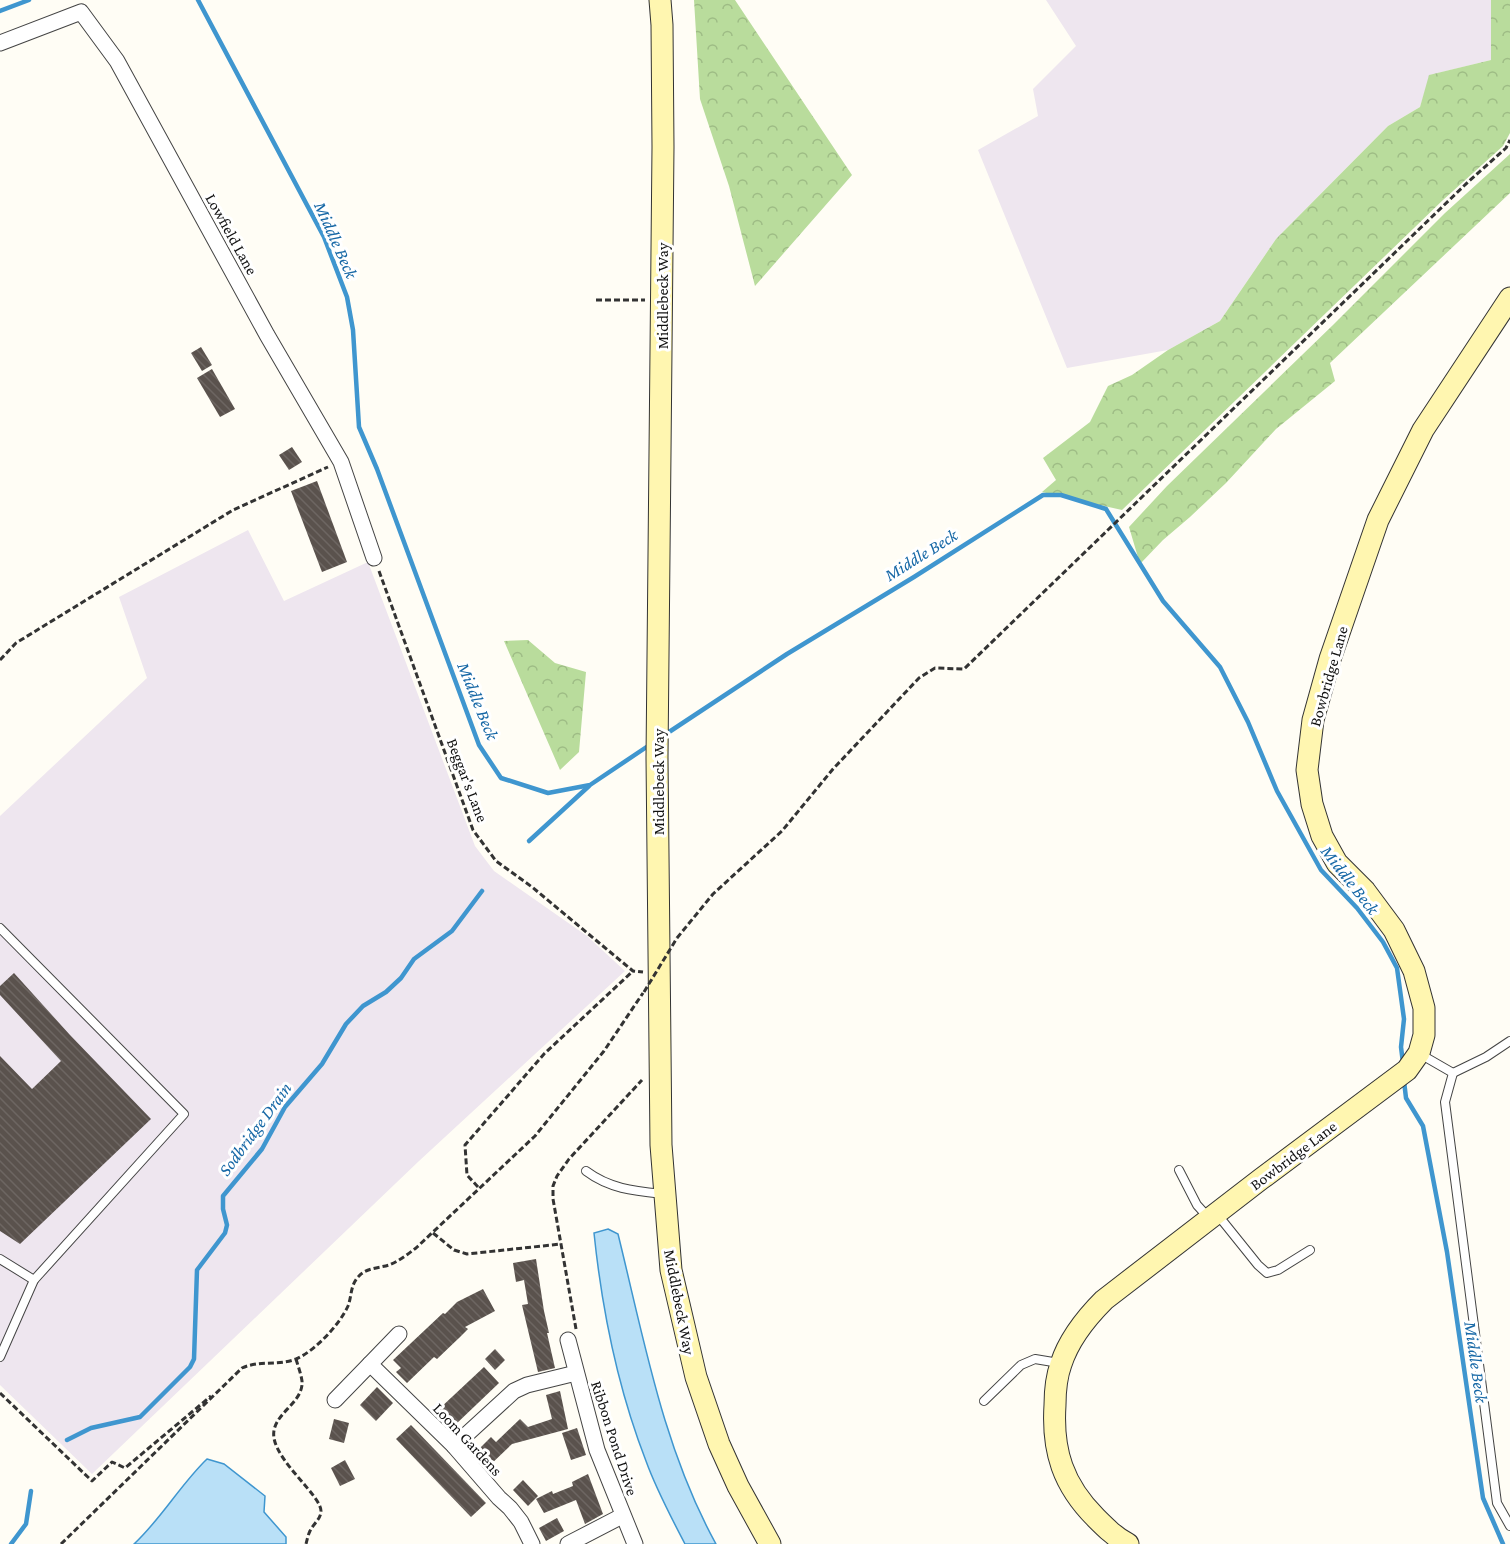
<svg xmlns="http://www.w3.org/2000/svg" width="1510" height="1544" font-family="'Crimson Pro',serif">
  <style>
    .industrial { fill: #eee6ef }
    .forest { fill: url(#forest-crowns) }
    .water { fill: #b9e0f7; stroke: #3f96cf; stroke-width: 1.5 }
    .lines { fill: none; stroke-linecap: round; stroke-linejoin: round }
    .stream { stroke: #3f96cf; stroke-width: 4.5 }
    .building { fill: url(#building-back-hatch) }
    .lane-casing { stroke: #444; stroke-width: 10 }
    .street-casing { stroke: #444; stroke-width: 17 }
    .secondary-casing { stroke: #333; stroke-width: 23 }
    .path { stroke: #333; stroke-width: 3; stroke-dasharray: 6 3; stroke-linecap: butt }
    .lane { stroke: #fff; stroke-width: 8 }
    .street { stroke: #fff; stroke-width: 15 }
    .secondary { stroke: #fff6b0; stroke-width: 21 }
    .path-bridge { stroke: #333; stroke-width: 3; stroke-dasharray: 6 3; stroke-linecap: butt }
    .labels { text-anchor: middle; stroke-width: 6; stroke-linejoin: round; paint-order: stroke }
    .street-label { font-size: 16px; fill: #111; stroke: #fff }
    .water-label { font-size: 18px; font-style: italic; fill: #1768a6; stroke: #fff }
  </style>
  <defs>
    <pattern id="forest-crowns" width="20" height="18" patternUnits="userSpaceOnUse" patternTransform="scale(1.5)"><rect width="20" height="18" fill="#b9dc9c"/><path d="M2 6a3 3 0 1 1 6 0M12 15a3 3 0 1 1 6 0" fill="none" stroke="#9ebc85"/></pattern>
    <pattern id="building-back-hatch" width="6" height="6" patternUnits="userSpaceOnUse" patternTransform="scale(1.5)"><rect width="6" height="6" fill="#5a524d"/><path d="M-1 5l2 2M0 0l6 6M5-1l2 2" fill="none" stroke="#6d6662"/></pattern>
  </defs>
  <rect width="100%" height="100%" fill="#fffdf5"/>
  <g class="industrial">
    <polygon points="1046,0 1491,0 1491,60 1430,75 1420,107 1388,126 1276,239 1220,321 1168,350 1067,368 978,150 1038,116 1033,89 1076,46"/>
    <polygon points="248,530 284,601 368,562 475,846 494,871 587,936 625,971 419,1161 92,1474 0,1385 0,816 147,678 119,597"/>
  </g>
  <g class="forest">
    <polygon points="694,0 735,0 852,175 755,286 729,186 700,99"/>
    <polygon points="1491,0 1510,0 1510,133 1503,146 1443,200 1122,510 1042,492 1056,480 1043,458 1090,422 1108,386 1132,375 1168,350 1220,321 1276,239 1388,126 1420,107 1429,75 1491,60"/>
    <polygon points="1510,154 1510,193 1330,363 1335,381 1276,429 1226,483 1190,517 1163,540 1140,564 1129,527 1167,486 1333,325 1445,213"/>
    <polygon points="528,640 555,663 586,672 579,752 560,770 504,641"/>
  </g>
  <g class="water">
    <path d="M608,1229L618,1234C644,1339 663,1448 716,1544H685C671,1517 656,1489 646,1461C618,1389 602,1310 594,1233Z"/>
    <path d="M207,1459L224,1464L265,1496L264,1512L286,1537V1544H134C162,1518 180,1485 207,1459Z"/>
  </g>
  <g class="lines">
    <g class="stream">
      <polyline points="198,0 324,237 347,297 353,330 359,427 377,469 479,745 501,778 548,793 590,785 651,744"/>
      <polyline points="0,11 29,0"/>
      <polyline points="663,736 787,654 914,577 1043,495 1061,495 1106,509 1163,601 1220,667 1248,722 1277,791 1321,870 1357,908 1383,942 1397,968 1404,1019 1401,1047 1403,1063"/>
      <polyline points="529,841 589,786"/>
      <polyline points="1404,1081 1406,1098 1423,1126 1447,1252 1483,1498 1503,1544"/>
      <polyline points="67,1440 91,1428 140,1417 190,1367 194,1359 197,1270 225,1233 227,1225 223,1209 223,1196 262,1149 285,1107 322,1064 346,1024 363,1006 386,992 401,978 414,959 452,931 482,891"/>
      <polyline points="11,1544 26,1524 31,1491"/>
    </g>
  </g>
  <g class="building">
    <polygon points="201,347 212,365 202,371 191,353"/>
    <polygon points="212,369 235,409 220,417 197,378"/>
    <polygon points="292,447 302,462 289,470 279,455"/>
    <polygon points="317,481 347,562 322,572 291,491"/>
    <polygon points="14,973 70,1035 151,1119 20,1244 0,1231 0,1056 32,1089 61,1061 0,995 0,986"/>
    <polygon points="536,1259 544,1311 549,1333 547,1333 555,1368 538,1372 522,1305 528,1304 524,1280 516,1282 513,1263"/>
    <polygon points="483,1289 495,1311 465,1327 468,1329 459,1338 437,1359 434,1357 407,1383 396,1372 401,1368 393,1360 443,1313 445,1314 457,1302"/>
    <polygon points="495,1349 505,1360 495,1370 485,1359"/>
    <polygon points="484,1367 499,1383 454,1426 438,1410"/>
    <polygon points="377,1387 393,1403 376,1421 360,1405"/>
    <polygon points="560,1391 568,1429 512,1444 488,1467 475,1453 491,1437 496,1442 520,1419 528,1427 552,1419 546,1395"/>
    <polygon points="334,1419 349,1423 344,1443 329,1439"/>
    <polygon points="411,1425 486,1503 471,1517 396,1439"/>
    <polygon points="577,1428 586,1455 571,1460 562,1433"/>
    <polygon points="345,1460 355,1479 340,1486 331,1468"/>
    <polygon points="588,1474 603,1514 585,1524 576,1500 544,1513 536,1499 552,1491 553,1494 573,1486 572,1482"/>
    <polygon points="523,1480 538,1496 528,1506 513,1490"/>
    <polygon points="557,1518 564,1531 546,1541 539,1528"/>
  </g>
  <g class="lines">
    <g class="lane-casing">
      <g id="lane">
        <polyline points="0,928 184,1114 34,1280 0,1357"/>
        <polyline points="1420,1054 1453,1073 1445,1102 1497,1503 1510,1526"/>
        <polyline points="1453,1073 1486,1057 1510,1041"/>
        <polyline points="1179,1170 1197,1205 1208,1217"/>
        <path d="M586,1171C610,1189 635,1191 664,1194"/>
        <polyline points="1217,1214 1258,1265 1267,1273 1278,1270 1310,1250"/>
        <polyline points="0,1259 34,1280"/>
        <polyline points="984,1401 1021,1365 1035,1359 1059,1363"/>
      </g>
    </g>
    <g class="street-casing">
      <g id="street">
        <polyline points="0,43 81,12 117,61 267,335 341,462 374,558"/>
        <polyline points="399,1334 370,1364 454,1446 499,1498 510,1508 521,1522 532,1544"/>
        <polyline points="568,1340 597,1450 635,1544"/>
        <polyline points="335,1400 370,1364"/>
        <polyline points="454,1446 514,1391 527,1385 576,1373"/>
        <polyline points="568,1544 622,1516"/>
      </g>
    </g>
    <g class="secondary-casing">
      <g id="secondary">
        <polyline points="660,0 662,25 663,147 657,758 661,1145 671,1270 696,1377 719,1444 738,1486 770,1544"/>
        <path d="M1128,1544C1115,1537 1106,1528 1096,1518C1063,1485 1052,1451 1055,1405C1055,1391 1056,1378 1061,1364C1069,1339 1085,1319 1104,1300L1261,1179L1407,1070L1419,1053L1424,1035V1008L1414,971L1394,930L1365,891L1337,863L1322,836L1312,804L1307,770L1313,720L1330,659L1378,520L1423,430L1510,298"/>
      </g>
    </g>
    <g class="path">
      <polyline points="596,300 645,300"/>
      <polyline points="379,571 473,830 496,861 532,887 633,971 643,972"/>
      <polyline points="0,660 16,643 233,510 328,467"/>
      <polyline points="677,938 713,894 782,831 833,769 919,678 935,668 964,669 1469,181 1506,148 1510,140"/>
      <polyline points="478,1187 467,1175 465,1145 544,1054 633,971"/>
      <polyline points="433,1233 454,1250 467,1254 561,1244"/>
      <polyline points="576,1329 553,1199 553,1186 557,1176 569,1159 642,1080"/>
      <path d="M296,1359C298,1366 301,1374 302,1381C304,1404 270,1414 274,1438C278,1463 321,1496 321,1511C321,1519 313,1524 310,1531C308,1535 307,1540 306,1544"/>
      <polyline points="0,1393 92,1481 112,1462 125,1468 211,1396"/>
      <path d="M61,1544L242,1368C259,1360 278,1366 296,1359C315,1351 340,1324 348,1306C352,1296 350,1285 359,1276C366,1268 379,1268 389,1265C399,1261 408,1254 416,1248L535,1136L604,1051L643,993"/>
    </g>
    <use href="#lane" class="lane"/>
    <use href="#street" class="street"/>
    <use href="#secondary" class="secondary"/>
    <polyline class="path-bridge" points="644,992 677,938"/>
  </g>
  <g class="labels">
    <g class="street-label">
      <text transform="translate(232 234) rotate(61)" y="6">Lowfield Lane</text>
      <text transform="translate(662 296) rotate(-90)" y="6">Middlebeck Way</text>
      <text transform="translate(1328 676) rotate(-74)" y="6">Bowbridge Lane</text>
      <text transform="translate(468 780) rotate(69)" y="6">Beggar's Lane</text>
      <text transform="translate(658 782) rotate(-90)" y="6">Middlebeck Way</text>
      <text transform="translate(1293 1155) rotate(-37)" y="6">Bowbridge Lane</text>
      <text transform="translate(680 1302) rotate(79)" y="6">Middlebeck Way</text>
      <text transform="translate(615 1438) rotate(72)" y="6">Ribbon Pond Drive</text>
      <text transform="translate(468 1439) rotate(47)" y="6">Loom Gardens</text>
    </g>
    <g class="water-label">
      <text transform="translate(336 240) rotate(66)" y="6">Middle Beck</text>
      <text transform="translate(921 555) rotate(-32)" y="6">Middle Beck</text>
      <text transform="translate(478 701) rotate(68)" y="6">Middle Beck</text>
      <text transform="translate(1350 880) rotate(52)" y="6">Middle Beck</text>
      <text transform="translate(255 1129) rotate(-54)" y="6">Sodbridge Drain</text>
      <text transform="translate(1476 1362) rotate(82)" y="6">Middle Beck</text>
    </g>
  </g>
</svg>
